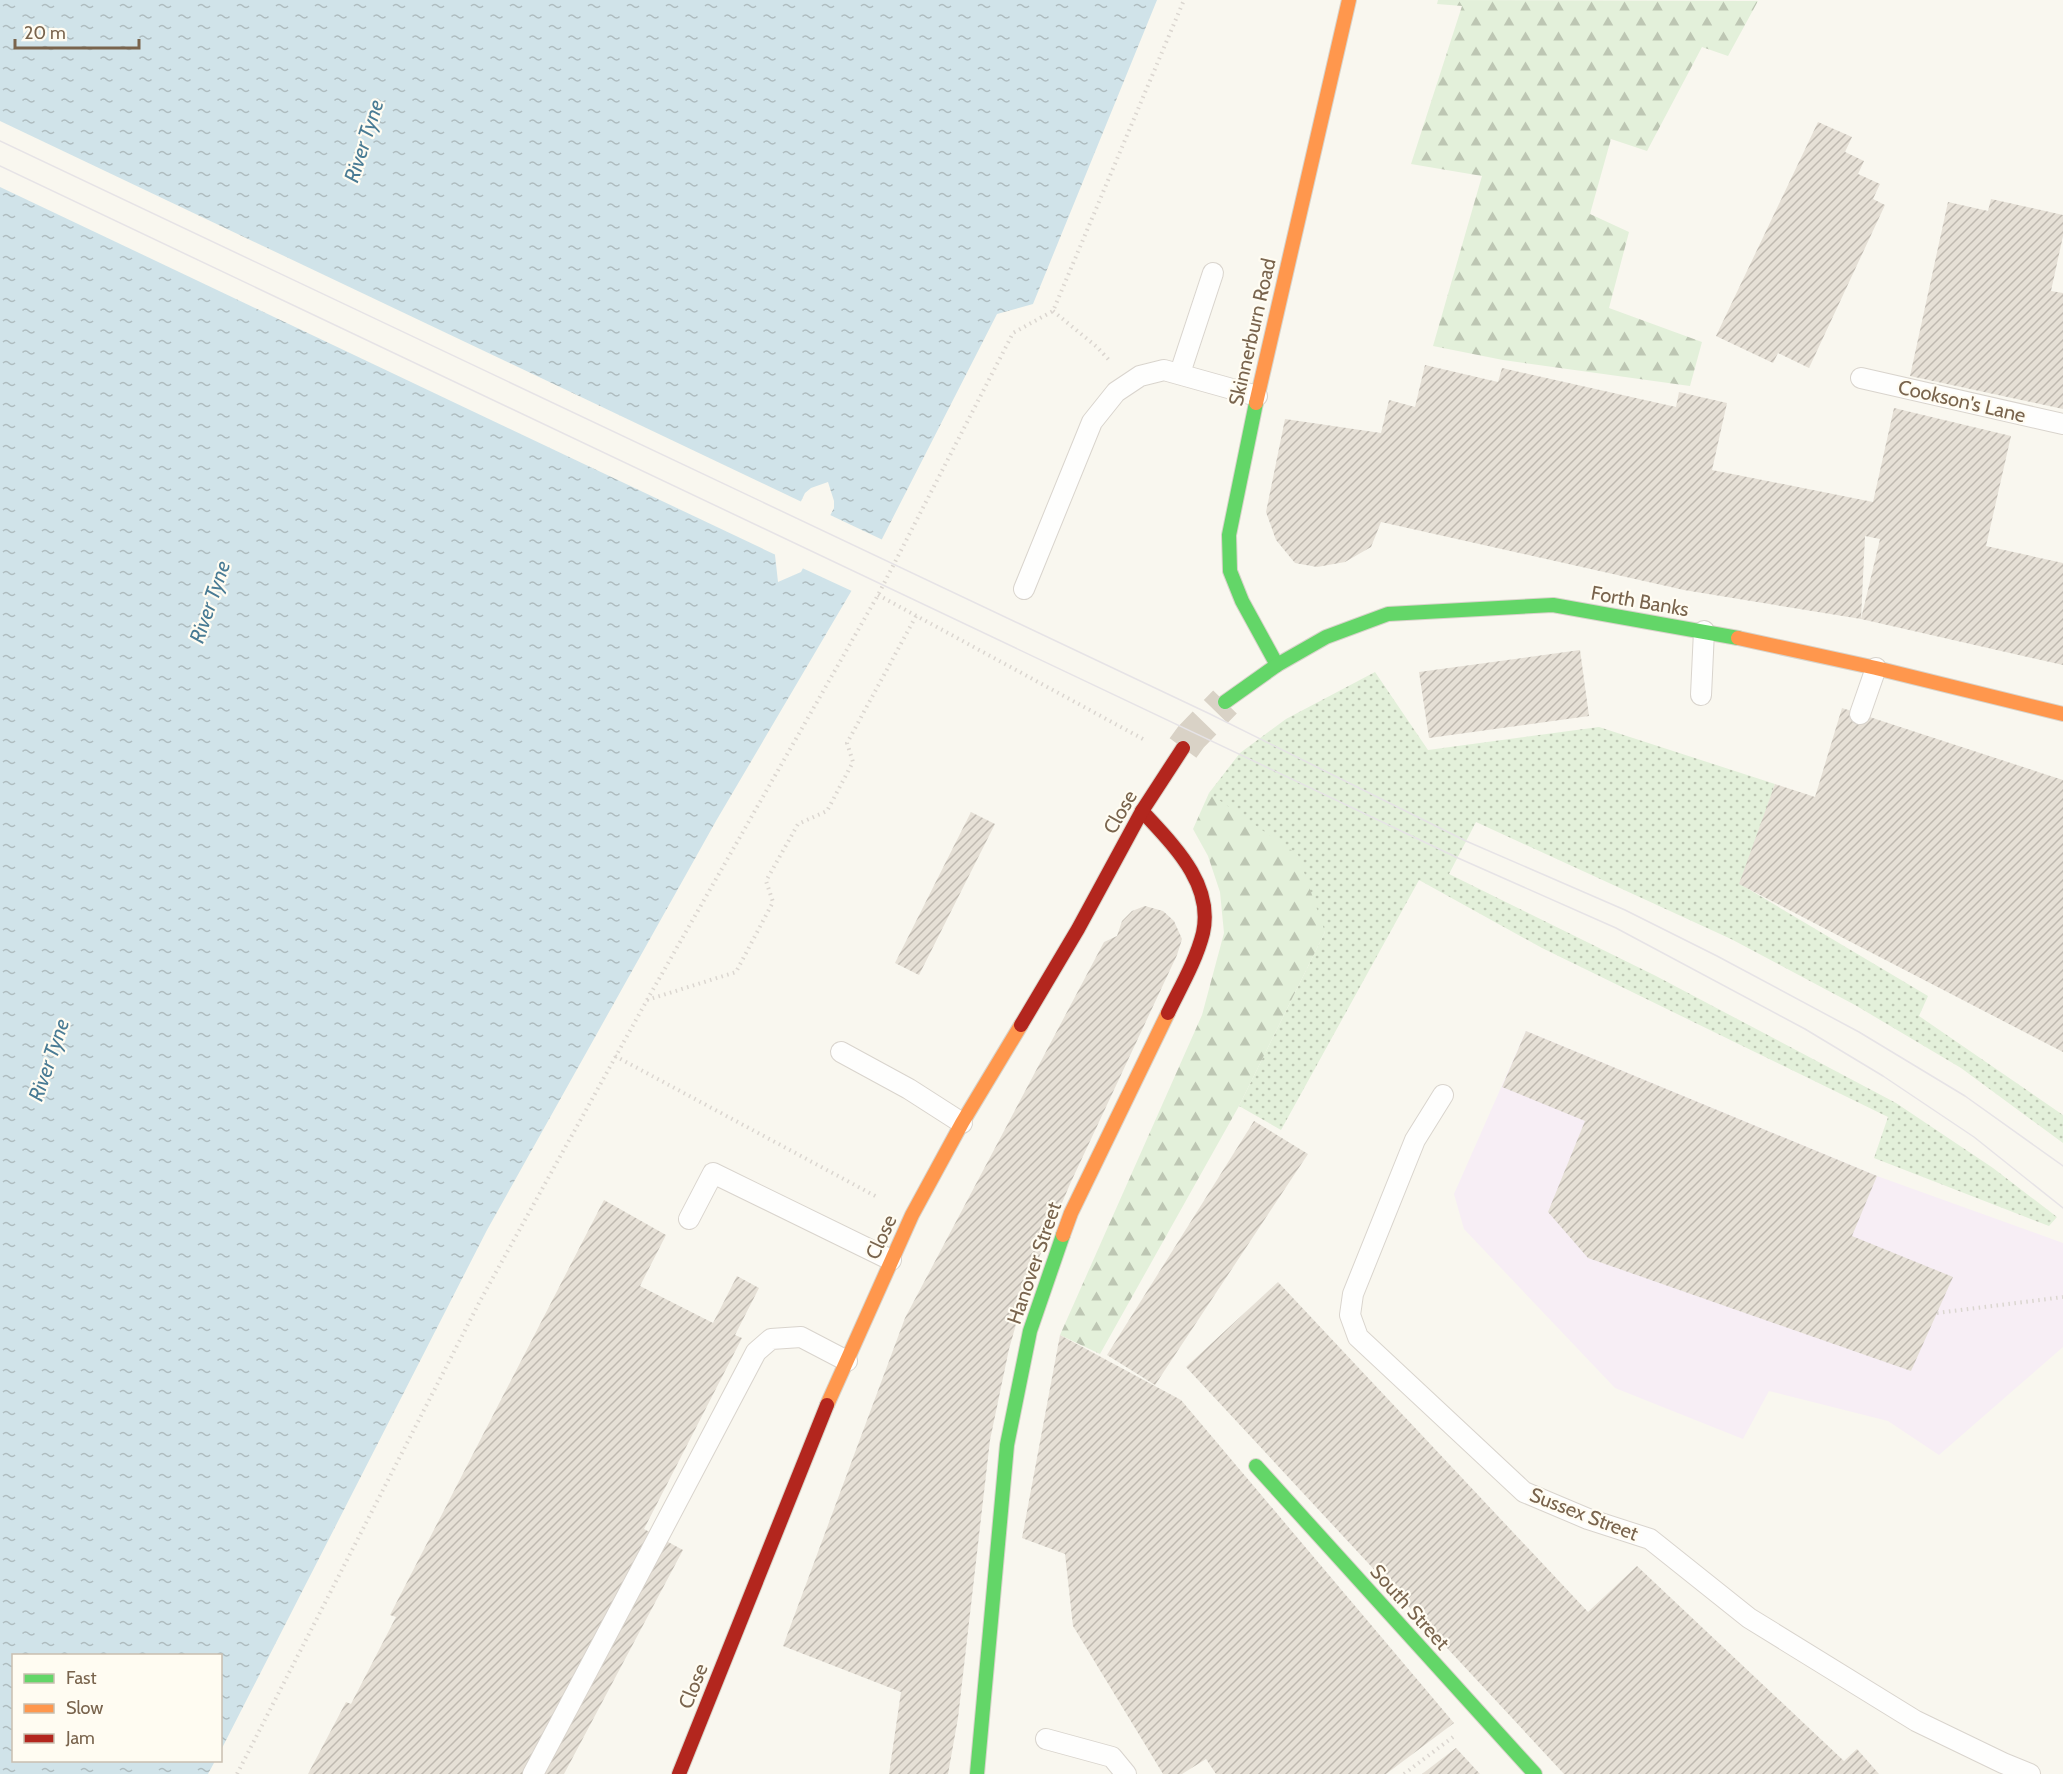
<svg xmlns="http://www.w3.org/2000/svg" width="2063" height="1774" font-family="Cabin,sans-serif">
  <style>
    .education { fill: #f7eef5 }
    .grass { fill: url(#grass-dots) }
    .forest { fill: url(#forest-firs) }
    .water { fill: url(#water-ripples); fill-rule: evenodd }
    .pier { fill: #f9f7ef }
    .building { fill: url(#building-hatch); fill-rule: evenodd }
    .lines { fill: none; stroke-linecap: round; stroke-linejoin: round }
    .secondary-tunnel { stroke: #d9d2c6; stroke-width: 33; stroke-dasharray: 33 16; stroke-linecap: butt }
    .lane-casing { stroke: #d9d4cd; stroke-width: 22 }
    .fast-casing { stroke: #d8d3ca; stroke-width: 16 }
    .slow-casing { stroke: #d8d3ca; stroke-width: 16 }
    .jam-casing { stroke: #d8d3ca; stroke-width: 16 }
    .path { stroke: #dbd6d0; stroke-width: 4; stroke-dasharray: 1.5 4.5; stroke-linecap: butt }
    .lane { stroke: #fefefd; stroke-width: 20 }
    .fast { stroke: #63d668; stroke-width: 14 }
    .slow { stroke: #ff974d; stroke-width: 14 }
    .jam { stroke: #b3261e; stroke-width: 14 }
    .tram { stroke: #e6e3e6; stroke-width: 1.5 }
    .labels { text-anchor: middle; stroke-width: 4.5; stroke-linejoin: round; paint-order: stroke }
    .street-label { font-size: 20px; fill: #79644d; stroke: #fffcf2 }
    .water-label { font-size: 21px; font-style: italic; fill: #497b94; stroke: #fffcf2 }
  </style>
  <defs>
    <pattern id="grass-dots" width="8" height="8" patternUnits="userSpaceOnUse" patternTransform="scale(1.5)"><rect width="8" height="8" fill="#e3f0da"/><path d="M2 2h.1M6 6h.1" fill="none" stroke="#bdc6b3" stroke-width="1.8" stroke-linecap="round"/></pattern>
    <pattern id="forest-firs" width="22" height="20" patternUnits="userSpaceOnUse" patternTransform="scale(1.5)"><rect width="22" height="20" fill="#e3f0da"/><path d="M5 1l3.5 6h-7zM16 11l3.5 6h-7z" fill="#bdc6b3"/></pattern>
    <pattern id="water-ripples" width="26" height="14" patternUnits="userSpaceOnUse" patternTransform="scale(1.5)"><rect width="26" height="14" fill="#d0e3e9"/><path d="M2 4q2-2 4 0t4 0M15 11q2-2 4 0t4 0" fill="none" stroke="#aebcbf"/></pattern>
    <pattern id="building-hatch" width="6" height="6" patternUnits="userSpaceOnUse" patternTransform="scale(1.5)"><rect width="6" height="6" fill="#e6e0d6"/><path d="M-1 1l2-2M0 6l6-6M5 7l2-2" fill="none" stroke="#bfb9b0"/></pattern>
  </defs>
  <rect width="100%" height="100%" fill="#f9f7ef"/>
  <polygon class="education" points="1526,1031 1877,1176 2063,1243 2063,1347 1939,1455 1888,1421 1769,1391 1743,1439 1615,1388 1464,1229 1454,1194"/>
  <polygon class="grass" points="1375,672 1428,750 1599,727 1775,784 1740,884 1928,996 1919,1016 2063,1115 2063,1143 1961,1068 1855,1005 1731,939 1476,822 1449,874 1656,976 1896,1103 1993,1168 2057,1217 2049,1226 1874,1158 1888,1117 1542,948 1419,880 1281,1130 1239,1106 1325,932 1209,793 1240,753 1286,719"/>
  <g class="forest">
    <polygon points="1438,0 1758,1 1728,56 1702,47 1647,151 1611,139 1590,214 1629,232 1609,308 1702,342 1690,386 1503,360 1433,346 1482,176 1411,164 1462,6 1437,4"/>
    <polygon points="1209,793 1298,855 1325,932 1239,1106 1100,1354 1060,1335 1202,1015 1224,933 1220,892 1208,856 1193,829"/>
  </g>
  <path class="water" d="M0,0H1157L1033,304L997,314L882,539L716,821L487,1230L221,1750L220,1656H14V1760L215,1761L208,1774H0ZM828,482L834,501V508L801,572L778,582L775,555L805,493L811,488Z"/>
  <g class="pier">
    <polygon points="0,121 804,503 778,556 0,187"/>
    <polygon points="828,514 885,541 854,592 800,567"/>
  </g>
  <g class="building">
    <polygon points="1818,122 1852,137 1845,152 1864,161 1858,174 1880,184 1873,199 1885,205 1809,368 1778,353 1773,363 1716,336"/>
    <polygon points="1991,199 2063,215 2063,236 2051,291 2063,293 2063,409 1910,376 1948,202 1988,211"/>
    <path d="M1425,365L1498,382L1502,368L1676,407L1679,392L1727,403L1712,470L1873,502L1894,408L2011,436L1986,546L2063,563V665L1861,619L1684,590L1381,522L1371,547L1345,562L1317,567L1295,563L1276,540L1266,512L1285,419L1381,433L1389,400L1415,407ZM1865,536L1880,539L1861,619Z"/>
    <polygon points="1580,650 1589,716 1429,738 1419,672"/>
    <polygon points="1842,708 2063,780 2063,1052 1739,884 1775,784 1815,797"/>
    <polygon points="971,812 995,824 919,975 895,963"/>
    <polygon points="1145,906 1163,911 1174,921 1182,939 1177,955 1070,1184 1027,1286 1009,1349 990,1440 958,1718 948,1774 889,1774 901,1692 783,1646 905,1318 1104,942 1117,936 1122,921 1132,911"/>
    <polygon points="1526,1031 1877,1176 1852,1236 1953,1277 1911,1371 1588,1258 1548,1212 1585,1121 1502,1087"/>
    <polygon points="1254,1121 1308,1154 1155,1385 1107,1355"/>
    <polygon points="604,1200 666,1235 640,1286 713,1323 737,1276 759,1288 735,1335 742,1338 644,1529 683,1550 564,1774 308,1774 346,1702 351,1704 396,1617 390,1615"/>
    <polygon points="1278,1282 1588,1612 1637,1566 1844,1761 1857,1749 1879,1774 1564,1774 1186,1367"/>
    <polygon points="1060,1335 1181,1400 1454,1723 1386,1774 1216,1774 1206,1759 1182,1774 1163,1774 1073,1626 1065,1554 1022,1538"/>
    <polygon points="1456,1748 1480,1774 1422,1774"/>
  </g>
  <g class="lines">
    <polyline class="secondary-tunnel" points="1183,748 1191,737 1225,702"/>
    <g class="lane-casing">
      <g id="lane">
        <polyline points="1180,373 1213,273"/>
        <polyline points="1861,378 2063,424"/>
        <polyline points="1024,589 1092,422 1116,392 1140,376 1164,370 1257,396"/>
        <polyline points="1701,695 1704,631"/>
        <polyline points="1860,714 1876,668"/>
        <polyline points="841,1052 909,1089 962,1123"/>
        <polyline points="1443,1095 1415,1140 1353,1294 1350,1315 1358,1337 1524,1492 1588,1519 1650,1539 1749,1618 1916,1721 2003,1763 2030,1774"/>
        <polyline points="689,1219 713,1173 891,1260"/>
        <polyline points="1046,1739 1112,1757 1126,1774"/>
        <polyline points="533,1774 756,1352 771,1339 801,1337 847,1361"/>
      </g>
    </g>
    <g class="fast-casing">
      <g id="fast">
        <polyline points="1256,403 1229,535 1230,571 1242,601 1277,665"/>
        <polyline points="1225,702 1277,665 1326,637 1388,614 1553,605 1738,638"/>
        <polyline points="1256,1466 1535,1774"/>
        <polyline points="977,1774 1007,1445 1030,1331 1063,1235"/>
      </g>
    </g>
    <g class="slow-casing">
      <g id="slow">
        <polyline points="1256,403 1349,0"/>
        <polyline points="1738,638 1876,668 2063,714"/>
        <polyline points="1063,1235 1071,1213 1168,1013"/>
        <polyline points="827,1405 912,1215 962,1123 1021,1025"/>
      </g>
    </g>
    <g class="jam-casing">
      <g id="jam">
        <path d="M1142,811C1172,844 1214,883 1203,933C1196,961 1180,988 1168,1013"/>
        <polyline points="1021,1025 1078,929 1142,811 1183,748"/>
        <polyline points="679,1774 827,1405"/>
      </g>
    </g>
    <g class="path">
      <polyline points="1053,311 1097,347 1109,360"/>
      <polyline points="878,595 1143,739"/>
      <polyline points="647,1000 736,972 773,902 766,881 798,824 827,811 853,762 847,743 916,616"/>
      <polyline points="615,1056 879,1198"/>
      <polyline points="1937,1313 2063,1297"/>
      <polyline points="237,1774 480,1301 647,1000 878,595 1013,333 1053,311 1184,0"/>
      <polyline points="1404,1774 1453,1737"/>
    </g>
    <use href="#lane" class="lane"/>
    <use href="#fast" class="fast"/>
    <use href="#slow" class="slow"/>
    <use href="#jam" class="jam"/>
    <g class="tram">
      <polyline points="0,141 1210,714 1466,841 1625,910 1717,956 1859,1032 1965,1096 2063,1166"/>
      <polyline points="0,166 1458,858 1616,928 1805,1029 1883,1076 1974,1137 2063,1208"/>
    </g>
  </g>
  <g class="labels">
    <g class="street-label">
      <text transform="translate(1252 332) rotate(-77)" y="7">Skinnerburn Road</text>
      <text transform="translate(1962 401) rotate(13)" y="7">Cookson's Lane</text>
      <text transform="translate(1640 601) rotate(10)" y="7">Forth Banks</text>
      <text transform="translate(1120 812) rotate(-60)" y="7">Close</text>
      <text transform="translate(881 1237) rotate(-65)" y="7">Close</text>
      <text transform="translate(1034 1263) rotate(-71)" y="7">Hanover Street</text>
      <text transform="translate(1584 1514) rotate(21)" y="7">Sussex Street</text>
      <text transform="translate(1410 1607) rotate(48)" y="7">South Street</text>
      <text transform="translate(693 1686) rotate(-68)" y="7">Close</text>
    </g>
    <g class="water-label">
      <text transform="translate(364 141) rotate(-72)" y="7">River Tyne</text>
      <text transform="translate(210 602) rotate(-71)" y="7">River Tyne</text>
      <text transform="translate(49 1060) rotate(-71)" y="7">River Tyne</text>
    </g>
  </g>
  <rect x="12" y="1654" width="210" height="108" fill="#fffcf2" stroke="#c9bfb0" stroke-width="1.5"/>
  <rect x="24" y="1674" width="30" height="9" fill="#63d668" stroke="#c9bfb0" stroke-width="1.5"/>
  <text x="66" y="1684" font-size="18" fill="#79644d">Fast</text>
  <rect x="24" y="1704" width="30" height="9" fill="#ff974d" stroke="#c9bfb0" stroke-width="1.5"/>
  <text x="66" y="1714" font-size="18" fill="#79644d">Slow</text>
  <rect x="24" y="1734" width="30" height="9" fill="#b3261e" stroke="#c9bfb0" stroke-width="1.5"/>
  <text x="66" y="1744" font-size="18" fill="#79644d">Jam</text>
  <path d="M15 39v9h124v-9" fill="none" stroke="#79644d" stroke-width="3"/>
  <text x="24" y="39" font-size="18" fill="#79644d" stroke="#fffcf2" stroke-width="4.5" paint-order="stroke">20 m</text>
</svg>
